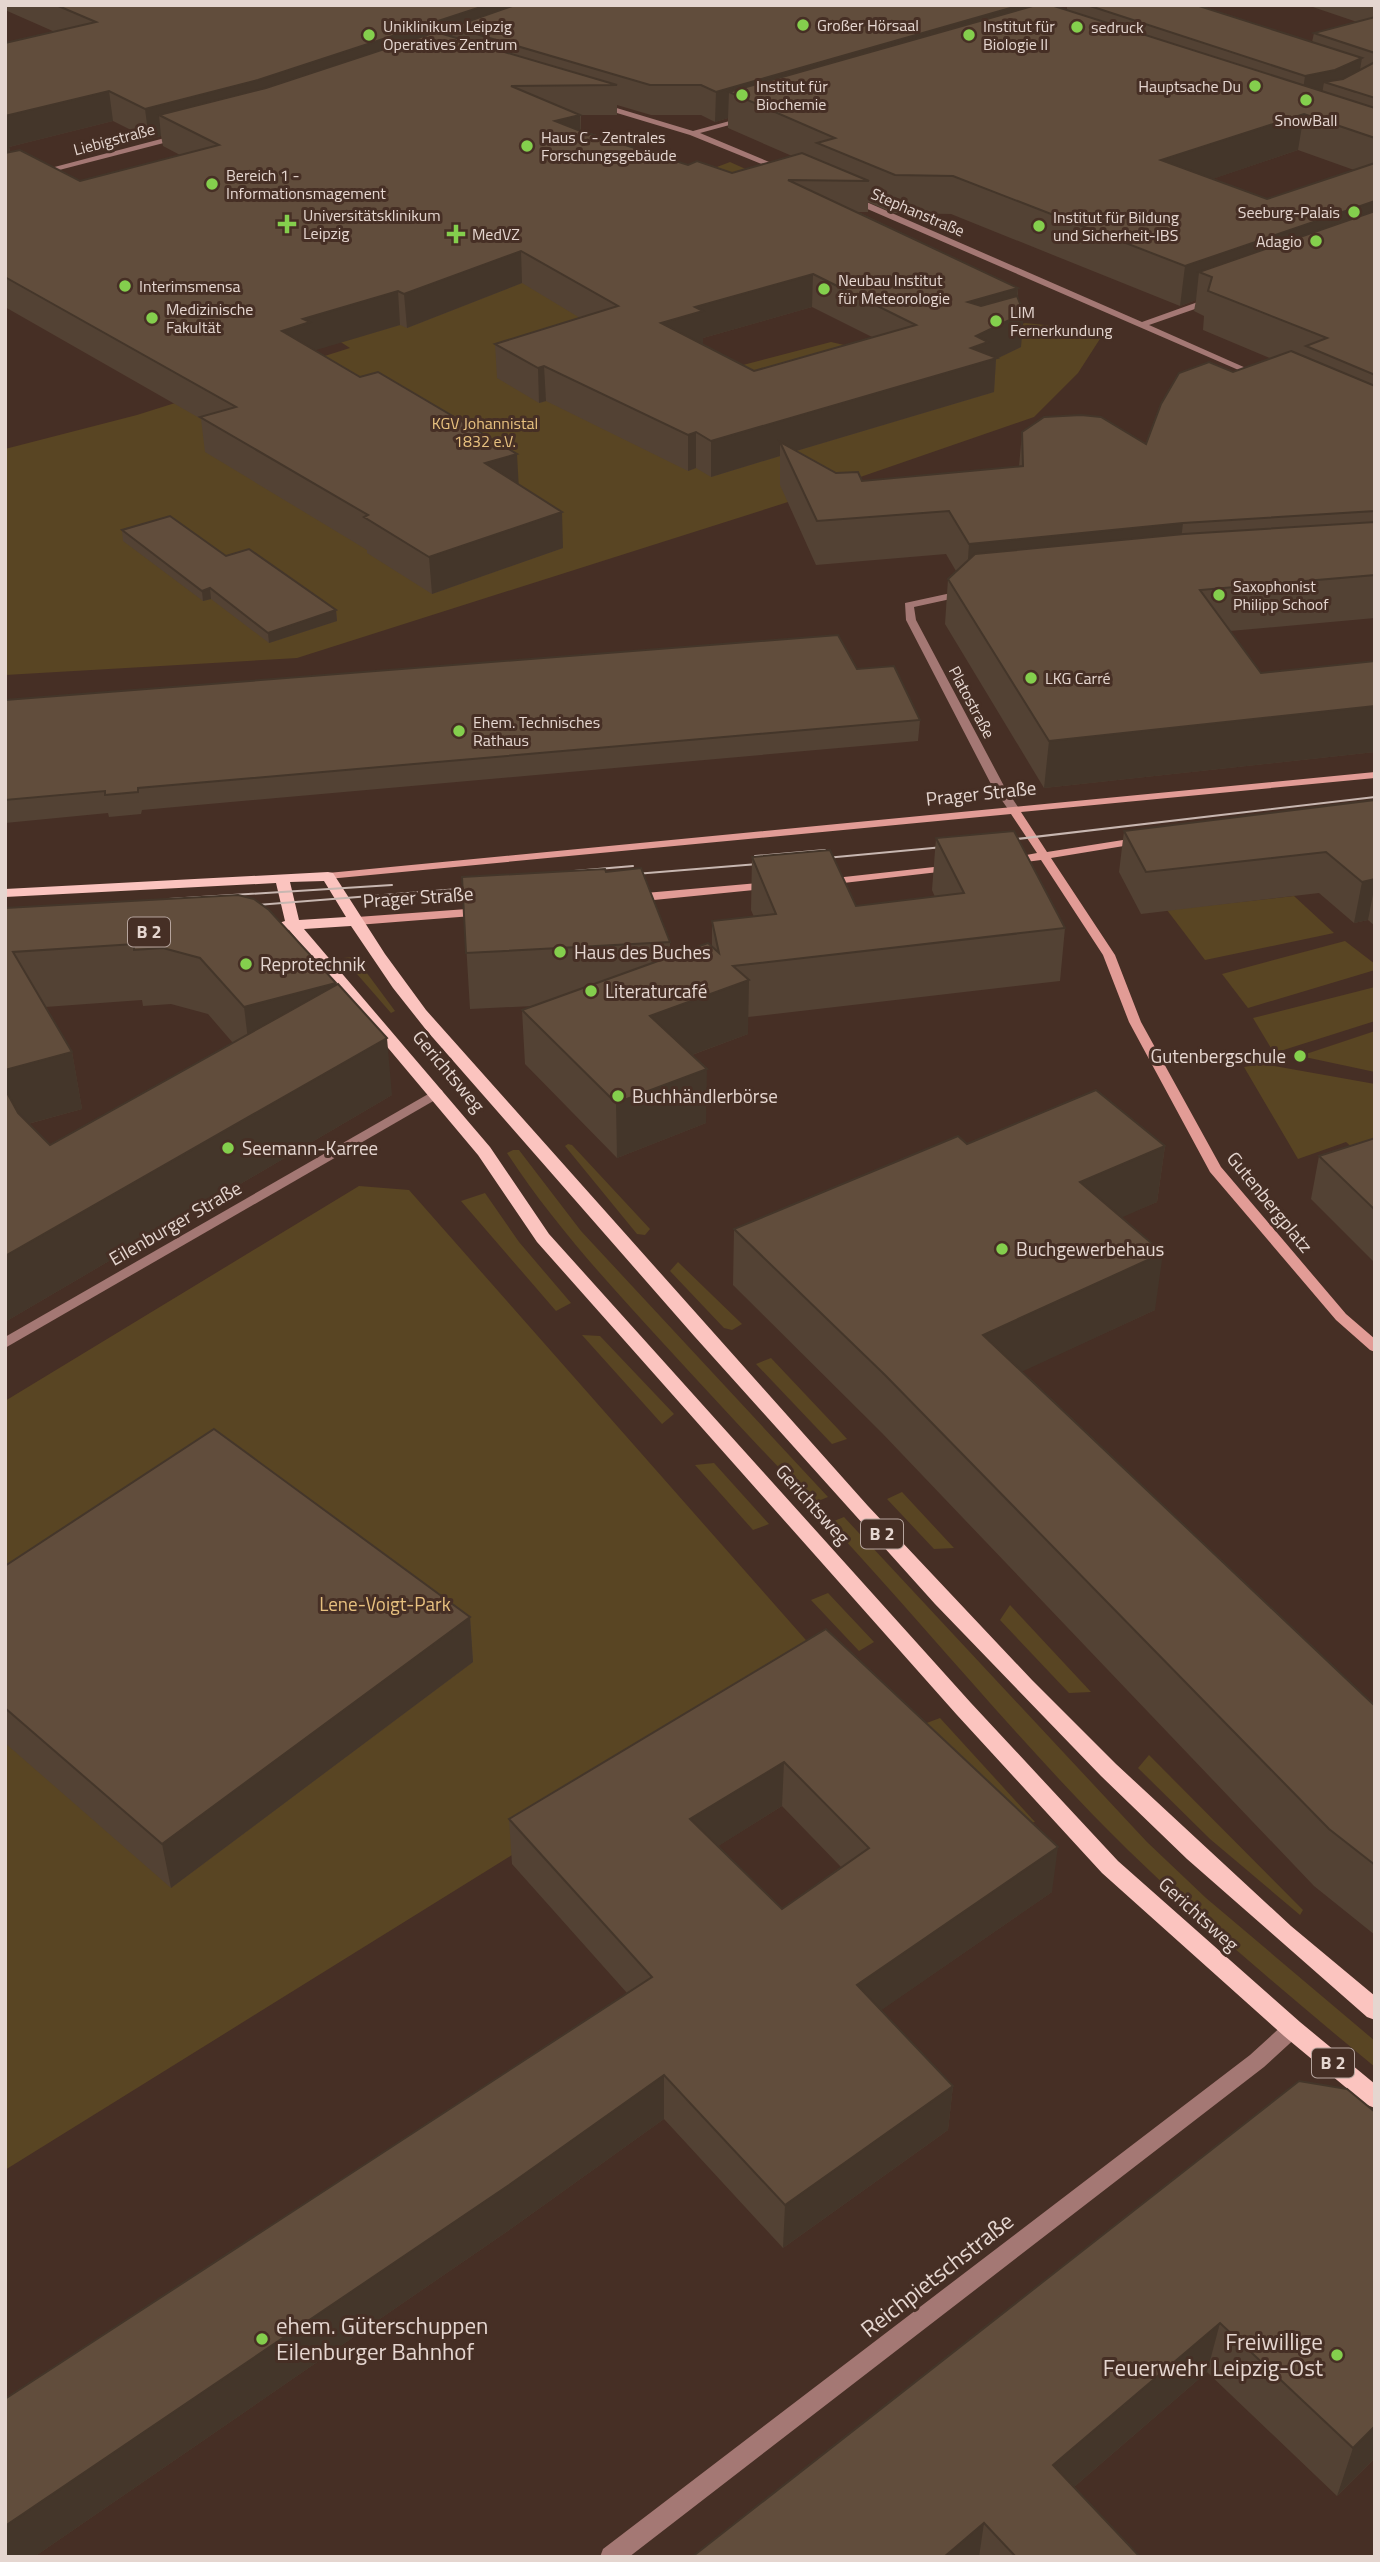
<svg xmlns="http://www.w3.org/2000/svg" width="1380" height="2562" font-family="'Titillium Web',sans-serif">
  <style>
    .green { fill: #594523 }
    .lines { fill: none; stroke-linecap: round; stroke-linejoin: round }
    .street { fill: #a47874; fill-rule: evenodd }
    .secondary { fill: #e29c96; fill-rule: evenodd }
    .primary { fill: #fbc4bf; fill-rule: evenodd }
    .tram { stroke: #c8b7b1; stroke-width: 2 }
    .wall { fill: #534234; fill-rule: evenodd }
    .shaded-wall { fill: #44362a }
    .building { fill: #614d3c; stroke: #44362a; stroke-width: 2; fill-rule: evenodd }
    .poi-dot { fill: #84cf4d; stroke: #462f25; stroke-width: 2.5 }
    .labels { text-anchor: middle; stroke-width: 6; stroke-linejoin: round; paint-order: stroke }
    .far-poi-label { font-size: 16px; fill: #e5d6d0; stroke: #462f25; text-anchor: start }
    .far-street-label { font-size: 16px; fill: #e5d6d0; stroke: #462f25 }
    .far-park-label { font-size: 16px; fill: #e7c07f; stroke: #462f25 }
    .shield { fill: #462f25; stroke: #b5a49d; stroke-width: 2 }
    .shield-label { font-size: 18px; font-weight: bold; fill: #e5d6d0 }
    .street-label { font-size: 19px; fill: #e5d6d0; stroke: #462f25 }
    .poi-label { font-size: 19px; fill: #e5d6d0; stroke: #462f25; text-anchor: start }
    .park-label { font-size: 19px; fill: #e7c07f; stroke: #462f25 }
    .near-street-label { font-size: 23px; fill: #e5d6d0; stroke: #462f25 }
    .near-poi-label { font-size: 23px; fill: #e5d6d0; stroke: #462f25; text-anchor: start }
  </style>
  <rect width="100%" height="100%" fill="#462f25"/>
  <g class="green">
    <polygon points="730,162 845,214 602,323 701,376 831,342 853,347 751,403 1025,323 1105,331 1078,373 1034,417 788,502 297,658 5,675 5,449 137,415 350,348 303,318 438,273"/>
    <polygon points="1294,896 1334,933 1205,960 1167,910"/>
    <polygon points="1345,941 1375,964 1375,970 1248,1008 1222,974"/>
    <polygon points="355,957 395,1011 391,1013 343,958"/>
    <polygon points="1375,987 1375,1021 1274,1053 1253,1018"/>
    <polygon points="1375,1031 1375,1072 1300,1056"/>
    <polygon points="1263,1064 1375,1084 1375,1145 1357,1152 1346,1142 1298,1159 1244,1067"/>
    <polygon points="568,1144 572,1145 650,1229 645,1235 637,1234 565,1146"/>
    <path d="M513,1150H519L581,1231L828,1497L813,1503C762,1451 713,1397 663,1343C607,1282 552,1222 507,1153Z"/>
    <polygon points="359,1186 409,1190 827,1664 546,1834 5,2170 5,1401"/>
    <polygon points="485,1193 519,1242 571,1303 556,1311 461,1201"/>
    <polygon points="678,1262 742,1324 732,1330 724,1328 670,1271"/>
    <polygon points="582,1335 600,1336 674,1414 662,1424"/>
    <polygon points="771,1358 838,1429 847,1439 832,1444 756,1364"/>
    <polygon points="714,1463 769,1524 753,1530 695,1465"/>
    <polygon points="902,1492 954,1548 934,1549 887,1499"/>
    <path d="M844,1517L1147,1842L1206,1898L1375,2041V2067C1291,1998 1207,1927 1129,1851C1023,1747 930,1631 829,1523Z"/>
    <polygon points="828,1593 874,1642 859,1651 811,1600"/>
    <polygon points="1010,1605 1091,1692 1069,1693 1000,1620"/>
    <polygon points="940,1718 1035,1822 1025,1824 924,1724"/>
    <polygon points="1149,1755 1303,1910 1300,1915 1210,1839 1138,1768"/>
  </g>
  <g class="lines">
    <g class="street">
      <polygon points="600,103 693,131 748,116 748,120 700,133 786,169 779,171 690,135 597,107"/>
      <polygon points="180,134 183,138 5,184 5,180"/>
      <polygon points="849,197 855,197 1142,322 1209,298 1215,298 1215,302 1149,325 1264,376 1257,378 849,201"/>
      <polygon points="965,590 969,591 969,595 914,607 916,620 1004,786 1020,810 1014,813 1010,812 992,786 906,620 905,603"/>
      <polygon points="437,1089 442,1090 443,1093 442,1096 5,1348 5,1337"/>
      <polygon points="1292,2021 1299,2023 1301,2029 1299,2035 1264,2067 629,2557 600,2557 603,2549 1250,2055 1285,2023"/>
    </g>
    <g class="secondary">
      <polygon points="1375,772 1375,778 1021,812 1047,852 1142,837 1148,840 1142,843 1051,858 1115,955 1141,1022 1221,1167 1346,1314 1375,1339 1375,1352 1370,1350 1336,1320 1210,1172 1129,1022 1103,955 1041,860 1010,864 1004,861 1010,858 1037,853 1011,814 328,879 322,876 328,873"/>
      <polygon points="952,865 958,868 956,870 826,885 820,882 826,879"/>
      <polygon points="771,882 777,886 775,888 634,902 628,898 634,894"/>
      <polygon points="481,908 487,912 485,915 357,925 351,921 357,917"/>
    </g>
    <path class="primary" d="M328,872L333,873L385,954L426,1010L868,1506L1032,1680L1116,1764L1291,1926L1375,1996V2020L1367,2017L1187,1859L1101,1776L935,1604L695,1337L427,1031L393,988L351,926L304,929L490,1147L549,1234L971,1703L1118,1861L1300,2022L1375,2084V2108L1367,2105L1284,2036L1102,1873L957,1715L537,1242L478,1155L289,930L279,929L277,926L279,923L285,921L276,883L5,897V889ZM324,881L346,917L299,920L290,882Z"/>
    <g class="tram">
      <polyline points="1000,841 1375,797"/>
      <polyline points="755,856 825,850"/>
      <polyline points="815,859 954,846"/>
      <polyline points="574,871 633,866"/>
      <polyline points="623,875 770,863"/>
      <polyline points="169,899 392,885"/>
      <polyline points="243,906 484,887"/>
    </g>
  </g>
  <g class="wall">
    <path d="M5,5H1026V8L1067,10V5H1196L1312,42L1314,33L1357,22L1307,5H1375V618L1230,631L1261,673L1375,661V752L1044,788L945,624L948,579L956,571L946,554L816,565L780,485V456L711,477L696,468L688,471L546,401L539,403L497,378L495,344L580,318L522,283L407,328L400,325L314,350L519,484L563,548L432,594L367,553V550L205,452L201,419L5,307V43L55,32L5,10ZM617,105L651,115H701L715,122L728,118V128L792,156L732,173L688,165L581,130V115H617ZM113,121L149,139L161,136L163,146L180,155L80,181L10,152L9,147ZM1298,150L1354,170L1267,199L1212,179ZM868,202L893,213L951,214L1180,306L1196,300L1194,311L1204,316L1203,330L1272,359L1233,372L1146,444L1022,432L1019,467L862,481L836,473L796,451L994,392L996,359L1021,347L1018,298V288L858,212H868ZM812,307L872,337L754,371L703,345V338Z"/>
    <polygon points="122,530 226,556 336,610 337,621 269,643 211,599 203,601 123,541"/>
    <polygon points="857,669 920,720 918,741 142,810 141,814 109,817 108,813 5,823 5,700"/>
    <polygon points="1375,800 1375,926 1368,920 1354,923 1319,893 1141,914 1119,872 1124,831"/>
    <polygon points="936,838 1065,928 1060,981 748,1017 748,1034 692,1055 706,1123 617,1158 525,1064 522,1010 533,1006 470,1009 462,877 606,872 670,942 670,957 712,947 712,921 754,917 751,910 752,857 856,906 935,897 932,890"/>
    <path d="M5,908L337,985L392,1095L5,1322ZM142,1000L143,1006L171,1004L208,1014L233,1043L50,1145L28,1124L82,1109L72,1052L45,1007Z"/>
    <polygon points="1375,1138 1375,1260 1373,1261 1311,1199 1319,1156"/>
    <polygon points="967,1144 1165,1146 1157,1202 1121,1217 1155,1310 1022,1371 1375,1706 1375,1935 1314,1886 882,1433 733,1285 734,1229"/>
    <polygon points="5,1566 470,1617 473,1662 171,1888 5,1743"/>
    <path d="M826,1629L1052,1892L881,2010L953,2086L948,2130L783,2248L664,2119L512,2228L34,2557H5L627,1993L512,1864L509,1819ZM782,1806L841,1867L782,1909L718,1846Z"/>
    <polygon points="1375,2112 1375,2458 1337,2496 1207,2372 1074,2487 1140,2557 692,2557"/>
  </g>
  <g class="shaded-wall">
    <polygon points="487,5 573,5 452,27 453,45 159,115 161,136 149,139 145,109"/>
    <polygon points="1021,5 1026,5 1024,32 729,92 728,118 715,122 716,92"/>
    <polygon points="1362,58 1356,93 1324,82 1320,107 1300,111 1305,76"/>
    <polygon points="109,91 113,121 9,147 13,175 5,178 5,116"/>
    <polygon points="1304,114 1298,150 1157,198 1161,160"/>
    <polygon points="580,115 581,145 555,121"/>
    <polygon points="1375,201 1375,233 1212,277 1199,272 1196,300 1180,306 1185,266"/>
    <polygon points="521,251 522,283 407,328 404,294"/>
    <polygon points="813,274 812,307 703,338 703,345 661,323 695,307"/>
    <polygon points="1018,288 1016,317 1024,313 1021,347 996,359 994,392 786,454 780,442 780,456 711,477 711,441 968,302"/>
    <polygon points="398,291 400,325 313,351 282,331 303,319"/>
    <polygon points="544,366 546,401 539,403 538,368"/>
    <polygon points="696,432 696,468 688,471 688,435"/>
    <polygon points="517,454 519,490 485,463"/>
    <polygon points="562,512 563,548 432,594 429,557"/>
    <polygon points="1183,523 1178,566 966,588 969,544"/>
    <polygon points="210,588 211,599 203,601 202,591"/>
    <polygon points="336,610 337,621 269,643 268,633"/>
    <polygon points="1375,706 1375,752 1044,788 1049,741"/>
    <polygon points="1375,879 1375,884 1368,920 1354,923 1362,882"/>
    <polygon points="749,980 748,1034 651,1070 650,1016"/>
    <polygon points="336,983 342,1039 251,1064 244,1007"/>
    <polygon points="387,1038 392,1095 5,1322 5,1256"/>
    <polygon points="72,1052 82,1109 9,1129 5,1114 5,1070"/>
    <polygon points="707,1069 706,1123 617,1158 616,1103"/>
    <polygon points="1165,1146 1157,1202 1073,1239 1080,1182"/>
    <polygon points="1163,1253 1155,1310 978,1392 983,1335"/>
    <polygon points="470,1617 473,1662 171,1888 162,1844"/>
    <polygon points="784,1762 782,1806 690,1864 690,1819"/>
    <polygon points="1058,1847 1052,1892 854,2029 857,1985"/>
    <polygon points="664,2075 664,2119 512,2228 34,2557 5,2557 5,2526"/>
    <polygon points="953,2086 948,2130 783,2248 785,2205"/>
    <polygon points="1220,2323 1207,2372 1044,2513 1053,2465"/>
    <polygon points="1375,2426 1375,2458 1337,2496 1353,2448"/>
    <polygon points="984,2523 979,2557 944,2557"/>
  </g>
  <g class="building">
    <polygon points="56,5 487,5 258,80 145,109 109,91 5,116 5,43 96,22"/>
    <polygon points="515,5 1021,5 716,92 701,85 650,85 452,27"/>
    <polygon points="1036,5 1051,5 1375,108 1375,138 1304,114 1161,160 1267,199 1375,163 1375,201 1185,266 953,176 895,175 817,143 835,138 729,92"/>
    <polygon points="1087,5 1196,5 1362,58 1335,70 1305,76"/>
    <polygon points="1375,17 1375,53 1314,33"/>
    <path d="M436,32L617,85L511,86L580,115L555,121L578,130L688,165L697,161L732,173L802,153L869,181L788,180L1018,288L968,302L981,306L1017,296L1024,313L976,336L988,342L971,348L997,358L711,441L696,432L688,435L544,366L538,368L495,344L618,306L521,251L404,294L398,291L303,319L310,322L282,331L360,377L378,372L517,454L485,463L562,512L429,557L364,517L368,515L200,417L236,407L5,277V153L20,150L80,181L219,145L159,115L266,88ZM813,274L916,325L754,371L661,323L703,311L695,307Z"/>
    <polygon points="1375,62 1375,98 1324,82 1343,79"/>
    <polygon points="1375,211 1375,375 1306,346 1327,338 1208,291 1212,277 1199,272"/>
    <polygon points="1291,351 1375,386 1375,511 1183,523 969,544 949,511 817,521 780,442 836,473 858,472 862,481 1023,466 1022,432 1044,417 1081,415 1101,417 1146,444 1161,404 1179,373 1209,362 1233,372"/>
    <polygon points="170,516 226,556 249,549 336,610 268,633 210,588 202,591 122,530"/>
    <polygon points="1375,522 1375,575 1200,590 1261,673 1375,661 1375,706 1049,741 948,579 975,554 1184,534"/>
    <polygon points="838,635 857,669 894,666 920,720 138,788 138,792 105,795 105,791 5,800 5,700"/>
    <polygon points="1375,800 1375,879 1362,882 1326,852 1146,872 1124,831"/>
    <polygon points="1014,831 1065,928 733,966 749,980 650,1016 707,1069 616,1103 522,1010 708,943 719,953 712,921 776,914 752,857 830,850 856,906 964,893 936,838"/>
    <polygon points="641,868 670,942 466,953 462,877 605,869 606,872"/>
    <polygon points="238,895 254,899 269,910 336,983 244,1007 200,958 163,948 134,950 134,944 13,952 72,1052 5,1070 5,908"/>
    <polygon points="338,984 387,1038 5,1256 5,1089 18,1113 50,1145"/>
    <polygon points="1096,1090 1165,1146 1080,1182 1163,1253 983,1335 1375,1706 1375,1865 1329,1829 885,1375 734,1229 958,1136 967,1144"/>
    <polygon points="1375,1138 1375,1210 1319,1156"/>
    <polygon points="214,1429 470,1617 162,1844 5,1708 5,1566"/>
    <path d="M826,1629L1058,1847L857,1985L953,2086L785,2205L664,2075L509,2185L5,2526V2399L652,1977L509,1819ZM784,1762L869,1848L782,1909L690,1819Z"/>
    <polygon points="1299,2081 1347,2089 1375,2112 1375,2426 1353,2448 1220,2323 1053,2465 1140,2557 1016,2557 984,2523 944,2557 692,2557"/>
  </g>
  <g class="poi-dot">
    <circle cx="803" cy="25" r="7"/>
    <circle cx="1077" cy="27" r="7"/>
    <circle cx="369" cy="35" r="7"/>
    <circle cx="969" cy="35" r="7"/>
    <circle cx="1255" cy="86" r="7"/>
    <circle cx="742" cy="95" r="7"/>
    <circle cx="1306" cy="100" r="7"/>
    <circle cx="527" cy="146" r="7"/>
    <circle cx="212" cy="184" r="7"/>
    <circle cx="1354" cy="212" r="7"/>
    <path d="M283.5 213.5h7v7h7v7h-7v7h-7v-7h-7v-7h7z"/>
    <circle cx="1039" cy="226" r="7"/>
    <path d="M452.5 223.5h7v7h7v7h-7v7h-7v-7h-7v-7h7z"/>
    <circle cx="1316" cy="241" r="7"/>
    <circle cx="125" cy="286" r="7"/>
    <circle cx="824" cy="289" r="7"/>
    <circle cx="152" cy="318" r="7"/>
    <circle cx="996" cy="321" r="7"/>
    <circle cx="1219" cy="595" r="7"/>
    <circle cx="1031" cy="678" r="7"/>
    <circle cx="459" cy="731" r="7"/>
    <circle cx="560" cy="952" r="7"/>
    <circle cx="246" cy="964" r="7"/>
    <circle cx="591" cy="991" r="7"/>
    <circle cx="1300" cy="1056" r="7"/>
    <circle cx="618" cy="1096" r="7"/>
    <circle cx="228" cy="1148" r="7"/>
    <circle cx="1002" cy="1249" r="7"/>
    <circle cx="262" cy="2339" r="7"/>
    <circle cx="1337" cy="2355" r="7"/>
  </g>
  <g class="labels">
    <g class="far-poi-label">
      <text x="817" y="31">Großer Hörsaal</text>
      <text x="383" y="32">Uniklinikum Leipzig<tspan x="383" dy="18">Operatives Zentrum</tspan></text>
      <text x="983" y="32">Institut für<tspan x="983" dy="18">Biologie II</tspan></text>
      <text x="1091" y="33">sedruck</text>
      <text x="756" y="92">Institut für<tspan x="756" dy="18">Biochemie</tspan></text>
      <text x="1241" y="92" text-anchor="end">Hauptsache Du</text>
      <text x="1306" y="126" text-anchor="middle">SnowBall</text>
      <text x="541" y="143">Haus C - Zentrales<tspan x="541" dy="18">Forschungsgebäude</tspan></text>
      <text x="226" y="181">Bereich 1 -<tspan x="226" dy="18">Informationsmagement</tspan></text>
      <text x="1340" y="218" text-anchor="end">Seeburg-Palais</text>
      <text x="303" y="221">Universitätsklinikum<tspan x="303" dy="18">Leipzig</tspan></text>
      <text x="1053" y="223">Institut für Bildung<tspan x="1053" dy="18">und Sicherheit-IBS</tspan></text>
      <text x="472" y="240">MedVZ</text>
      <text x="1302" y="247" text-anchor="end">Adagio</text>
      <text x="838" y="286">Neubau Institut<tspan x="838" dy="18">für Meteorologie</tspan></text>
      <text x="139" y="292">Interimsmensa</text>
      <text x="166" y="315">Medizinische<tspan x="166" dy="18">Fakultät</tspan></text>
      <text x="1010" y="318">LIM<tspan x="1010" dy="18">Fernerkundung</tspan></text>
      <text x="1233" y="592">Saxophonist<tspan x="1233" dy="18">Philipp Schoof</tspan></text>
      <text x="1045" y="684">LKG Carré</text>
      <text x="473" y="728">Ehem. Technisches<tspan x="473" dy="18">Rathaus</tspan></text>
    </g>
    <g class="far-street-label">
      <text transform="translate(114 139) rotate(-15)" y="6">Liebigstraße</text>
      <text transform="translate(918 212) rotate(23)" y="6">Stephanstraße</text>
      <text transform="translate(972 702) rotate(62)" y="6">Platostraße</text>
    </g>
    <g class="far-park-label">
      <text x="485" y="429">KGV Johannistal<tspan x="485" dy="18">1832 e.V.</tspan></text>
    </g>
    <g class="shield">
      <rect x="128" y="917.5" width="42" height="29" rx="5"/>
      <rect x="861" y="1519.5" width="42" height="29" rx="5"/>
      <rect x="1312" y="2048.5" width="42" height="29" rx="5"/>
    </g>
    <g class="shield-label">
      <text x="149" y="938">B 2</text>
      <text x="882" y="1540">B 2</text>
      <text x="1333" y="2069">B 2</text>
    </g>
    <g class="street-label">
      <text transform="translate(981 793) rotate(-6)" y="7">Prager Straße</text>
      <text transform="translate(418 897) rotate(-4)" y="7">Prager Straße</text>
      <text transform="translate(449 1071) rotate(50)" y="7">Gerichtsweg</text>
      <text transform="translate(1270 1202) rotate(51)" y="7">Gutenbergplatz</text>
      <text transform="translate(175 1223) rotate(-30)" y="7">Eilenburger Straße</text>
      <text transform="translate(813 1504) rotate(48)" y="7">Gerichtsweg</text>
      <text transform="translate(1199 1914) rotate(42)" y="7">Gerichtsweg</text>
    </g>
    <g class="poi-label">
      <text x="574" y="959">Haus des Buches</text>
      <text x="260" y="971">Reprotechnik</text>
      <text x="605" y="998">Literaturcafé</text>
      <text x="1286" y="1063" text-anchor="end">Gutenbergschule</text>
      <text x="632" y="1103">Buchhändlerbörse</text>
      <text x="242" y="1155">Seemann-Karree</text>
      <text x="1016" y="1256">Buchgewerbehaus</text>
    </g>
    <g class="park-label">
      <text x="385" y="1611">Lene-Voigt-Park</text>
    </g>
    <g class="near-street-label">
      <text transform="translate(937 2275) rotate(-38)" y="8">Reichpietschstraße</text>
    </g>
    <g class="near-poi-label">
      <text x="276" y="2334">ehem. Güterschuppen<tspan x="276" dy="26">Eilenburger Bahnhof</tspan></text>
      <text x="1323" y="2350" text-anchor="end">Freiwillige<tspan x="1323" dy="26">Feuerwehr Leipzig-Ost</tspan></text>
    </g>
  </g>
  <rect width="1380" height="2562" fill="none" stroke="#e5d6d0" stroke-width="14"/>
</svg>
